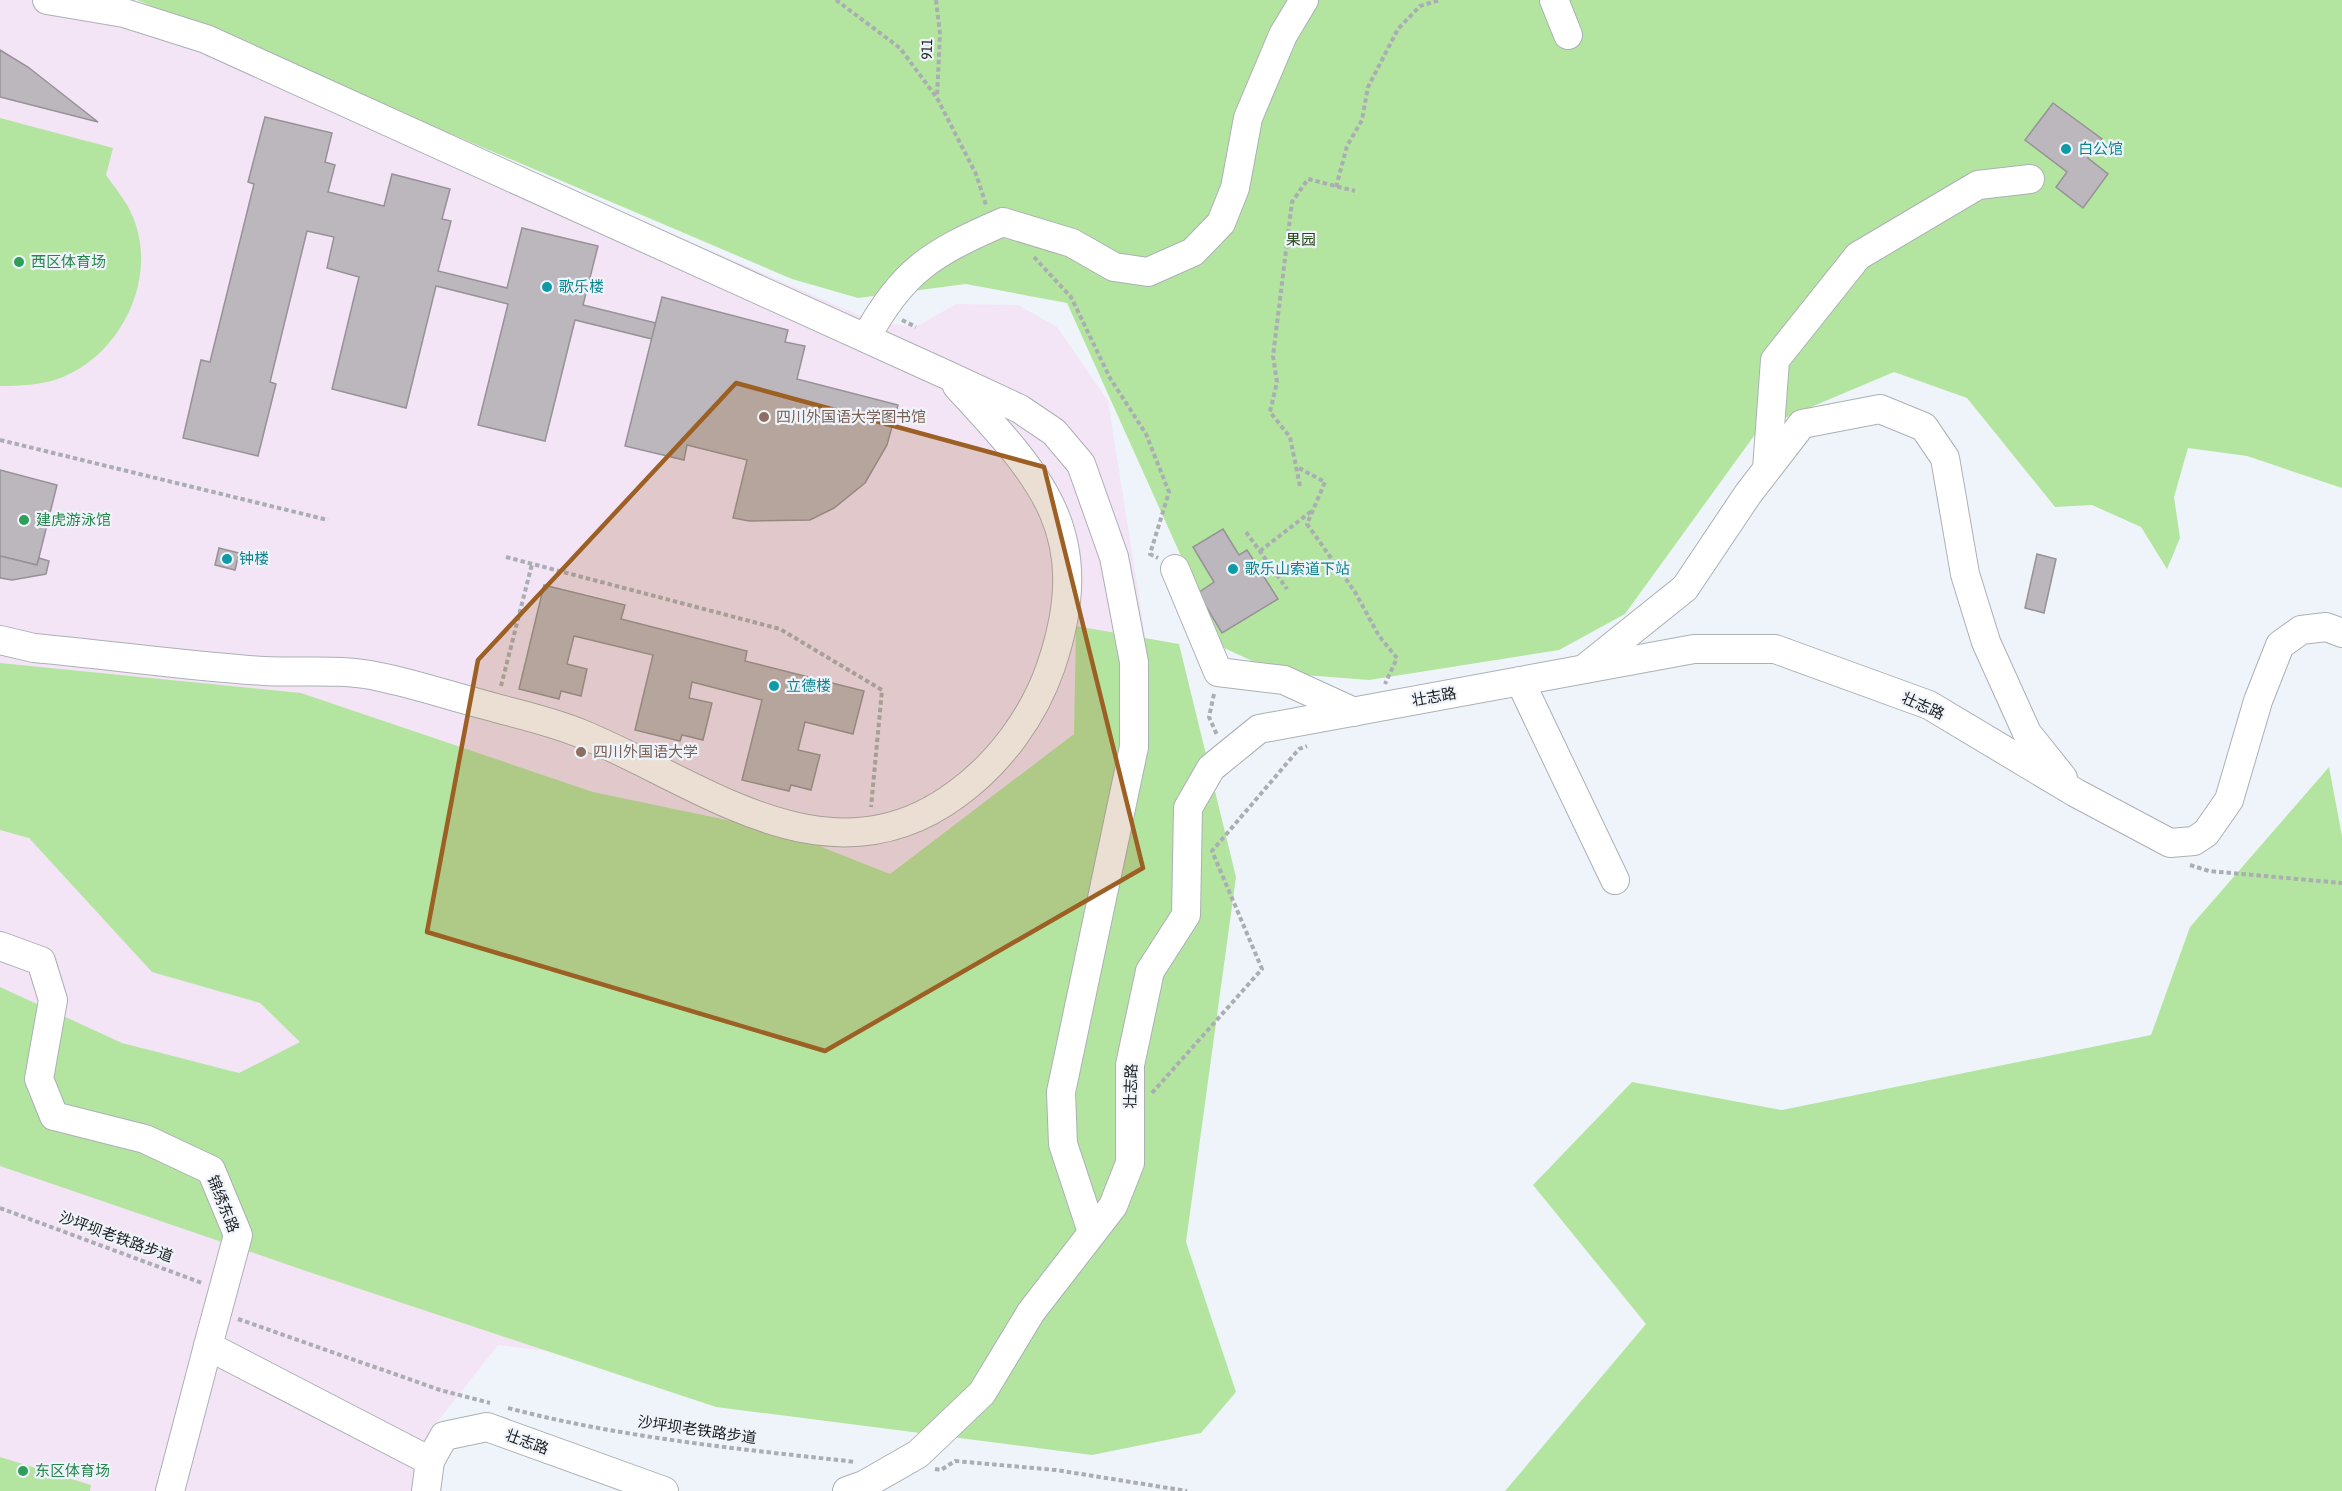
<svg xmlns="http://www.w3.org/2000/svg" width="2342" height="1491" font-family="'Asap Condensed','Noto Sans SC',sans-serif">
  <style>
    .education { fill: #f3e4f6 }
    .green { fill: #b4e5a0 }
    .building { fill: #bcb7bc; stroke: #979297; stroke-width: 1.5 }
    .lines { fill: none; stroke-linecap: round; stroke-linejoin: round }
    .minor-casing { stroke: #abb0b5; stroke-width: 30 }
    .path { stroke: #aaaeb3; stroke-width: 4; stroke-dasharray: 4.5 3; stroke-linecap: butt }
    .minor { stroke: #fff; stroke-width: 28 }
    .marked { fill: #9d6024; fill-opacity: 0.2; stroke: #9d6024; stroke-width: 4.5; stroke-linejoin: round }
    .culture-dot { fill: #0f9aa8; stroke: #eff4fa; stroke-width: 2 }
    .leisure-dot { fill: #2e9e5b; stroke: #eff4fa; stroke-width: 2 }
    .education-dot { fill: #8d6e63; stroke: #eff4fa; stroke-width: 2 }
    .labels { text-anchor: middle; stroke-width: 4.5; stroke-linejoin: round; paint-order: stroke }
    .street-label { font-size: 15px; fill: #1a1c1e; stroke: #eff4fa }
    .culture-label { font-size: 15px; fill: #0d838f; stroke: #eff4fa; text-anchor: start }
    .park-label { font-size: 15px; fill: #274817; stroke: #eff4fa }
    .leisure-label { font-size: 15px; fill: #27864d; stroke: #eff4fa; text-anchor: start }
    .education-label { font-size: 15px; fill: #785e54; stroke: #eff4fa; text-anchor: start }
  </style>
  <rect width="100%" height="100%" fill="#eff4fa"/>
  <polygon class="education" points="0,0 134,0 875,322 916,327 956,304 1018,305 1057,327 1108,401 1150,666 912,1396 498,1345 431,1430 415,1464 413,1491 0,1491"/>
  <g class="green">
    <polygon points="137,0 2342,0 2342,488 2247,456 2188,448 2174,497 2180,538 2167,569 2141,527 2092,505 2055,507 1967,398 1894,372 1759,429 1625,614 1559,650 1369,680 1278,673 1222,647 1067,303 966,284 858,298 792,279"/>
    <path d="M0,118L113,148L106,175C113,185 121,195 127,205C163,267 126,351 63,377C44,385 20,386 0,386Z"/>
    <polygon points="1076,626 1179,644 1236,877 1186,1242 1236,1392 1201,1433 1092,1455 716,1407 312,1273 0,1166 0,987 122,1043 239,1073 300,1042 260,1003 152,972 29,838 0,830 0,663 301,693 593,792 784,832 890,874 1074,734"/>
    <polygon points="2329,767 2342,836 2342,1491 1505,1491 1646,1324 1533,1185 1632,1082 1782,1110 2151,1035 2190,927"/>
    <polygon points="0,1457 91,1485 90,1491 0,1491"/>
  </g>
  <g class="building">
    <polygon points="0,50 28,67 98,122 0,97"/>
    <polygon points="2053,103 2102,139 2088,158 2108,174 2083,208 2056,187 2067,172 2025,140"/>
    <polygon points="265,117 332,133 325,162 335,165 328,192 384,206 392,174 450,189 442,219 451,221 438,271 507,288 522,228 598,246 583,305 656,323 652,339 575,320 545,441 478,425 508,304 436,286 406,408 332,389 359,277 327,268 334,237 307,231 270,382 276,384 258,456 183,438 201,360 210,362 254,184 248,182"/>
    <polygon points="662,297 788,330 785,342 805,346 797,379 898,405 887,445 865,483 834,508 810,520 749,521 733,518 747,460 687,445 684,460 625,446"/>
    <polygon points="0,470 57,485 37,565 0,556"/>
    <polygon points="1223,529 1239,555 1247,550 1278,599 1222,633 1198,593 1214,582 1193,547"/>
    <polygon points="219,548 239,553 235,570 215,565"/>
    <polygon points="2037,554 2056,559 2044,613 2025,608"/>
    <polygon points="0,556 37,565 39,558 49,561 46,574 12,580 0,578"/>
    <polygon points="544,585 625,605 621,619 747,651 745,661 864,691 853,734 805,722 798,750 820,755 811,790 791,785 789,791 742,780 762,700 692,682 689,698 712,703 703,740 682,735 680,741 635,730 653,655 574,636 567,664 587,669 581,696 561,691 559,699 519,689"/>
  </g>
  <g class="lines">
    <g class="minor-casing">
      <g id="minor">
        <polyline points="47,0 124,13 206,39 947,375 1020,409 1054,432 1081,464 1114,557 1134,662 1134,747 1061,1092 1063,1144 1092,1232"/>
        <polyline points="1554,0 1568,35"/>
        <path d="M866,338C902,270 934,252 1003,222L1072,243L1114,267L1148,272L1193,252L1221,223L1235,188L1248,118L1283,35L1304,0"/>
        <polyline points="1767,469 1775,360 1858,256 1978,185 2030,179"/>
        <polyline points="1175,569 1218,672 1284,680 1354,712"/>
        <path d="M0,640L34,648C110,655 187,666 264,671C303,673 342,668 380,677C415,684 450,696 485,705C517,714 551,721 582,734C703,784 829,890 958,793C1000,762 1034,716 1051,666C1096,533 1042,478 957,386"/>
        <polyline points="1584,669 1685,588 1748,494 1802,424 1880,409 1924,427 1945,458 1965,574 1986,642 2027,733 2063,778"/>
        <polyline points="1520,681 1615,880"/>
        <polyline points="0,946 41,961 53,1000 39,1079 54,1116 145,1139 211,1170 238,1235 208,1346 430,1461"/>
        <polyline points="170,1491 208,1346"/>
        <polyline points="426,1491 430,1461 444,1436 487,1427 664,1491"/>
        <polyline points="847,1491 864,1485 918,1454 982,1393 1031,1312 1113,1206 1130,1163 1130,1065 1150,971 1186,915 1188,808 1211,768 1259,729 1694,649 1775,649 1929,705 2076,793 2170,843 2194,841 2206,833 2229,800 2258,701 2280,645 2301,630 2326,627 2342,633"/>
      </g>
    </g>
    <g class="path">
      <polyline points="836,0 900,48 937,98 976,174 986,205"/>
      <polyline points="936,0 940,34 937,97"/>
      <polyline points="1336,187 1347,146 1362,120 1368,87 1398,29 1420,6 1440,0"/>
      <polyline points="1034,257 1071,297 1110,378 1146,434 1169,492 1150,554 1158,558"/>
      <polyline points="902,320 916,327"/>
      <polyline points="0,440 328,520"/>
      <polyline points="1299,468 1325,482 1307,524 1355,592 1379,636 1397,658 1385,684"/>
      <polyline points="1300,486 1290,437 1270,412 1277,382 1273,356 1292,202 1308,179 1355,191"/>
      <polyline points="1246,532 1287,589"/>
      <polyline points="1260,551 1313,510"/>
      <polyline points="506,557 780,629 882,690 871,807"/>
      <polyline points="501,686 532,564"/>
      <polyline points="1214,694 1209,717 1217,735"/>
      <polyline points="2190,865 2209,871 2342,883"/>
      <polyline points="1152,1093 1262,969 1212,851 1299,749 1307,746"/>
      <polyline points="0,1208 202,1283"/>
      <polyline points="238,1319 440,1390 490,1403"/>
      <path d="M508,1408C622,1438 740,1449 856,1462"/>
      <polyline points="935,1469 941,1470 955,1461 1056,1470 1187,1491"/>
    </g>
    <use href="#minor" class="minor"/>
  </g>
  <path class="marked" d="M736,383L1044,467L1143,868L825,1051L427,932L478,660Z"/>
  <g class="culture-dot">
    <circle cx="2066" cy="149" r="6"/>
    <circle cx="547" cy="287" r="6"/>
    <circle cx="227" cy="559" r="6"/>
    <circle cx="1233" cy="569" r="6"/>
    <circle cx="774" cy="686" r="6"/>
  </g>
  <g class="leisure-dot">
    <circle cx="19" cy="262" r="6"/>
    <circle cx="24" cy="520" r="6"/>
    <circle cx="23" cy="1471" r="6"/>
  </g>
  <g class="education-dot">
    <circle cx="764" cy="417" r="6"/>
    <circle cx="581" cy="752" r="6"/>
  </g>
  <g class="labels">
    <g class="street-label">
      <text transform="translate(927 49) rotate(-88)" y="5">911</text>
      <text transform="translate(1434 697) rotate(-10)" y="5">壮志路</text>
      <text transform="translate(1923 706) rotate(24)" y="5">壮志路</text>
      <text transform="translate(1131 1086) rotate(-88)" y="5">壮志路</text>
      <text transform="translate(223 1204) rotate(68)" y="5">锦绣东路</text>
      <text transform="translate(116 1237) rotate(20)" y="5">沙坪坝老铁路步道</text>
      <text transform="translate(697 1430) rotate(8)" y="5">沙坪坝老铁路步道</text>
      <text transform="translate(527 1442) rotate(20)" y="5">壮志路</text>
    </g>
    <g class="culture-label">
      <text x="2078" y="154">白公馆</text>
      <text x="559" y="292">歌乐楼</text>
      <text x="239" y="564">钟楼</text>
      <text x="1245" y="574">歌乐山索道下站</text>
      <text x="786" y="691">立德楼</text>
    </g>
    <g class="park-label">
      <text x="1301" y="245">果园</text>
    </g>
    <g class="leisure-label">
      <text x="31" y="267">西区体育场</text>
      <text x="36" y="525">建虎游泳馆</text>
      <text x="35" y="1476">东区体育场</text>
    </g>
    <g class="education-label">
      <text x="776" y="422">四川外国语大学图书馆</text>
      <text x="593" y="757">四川外国语大学</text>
    </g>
  </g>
</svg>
